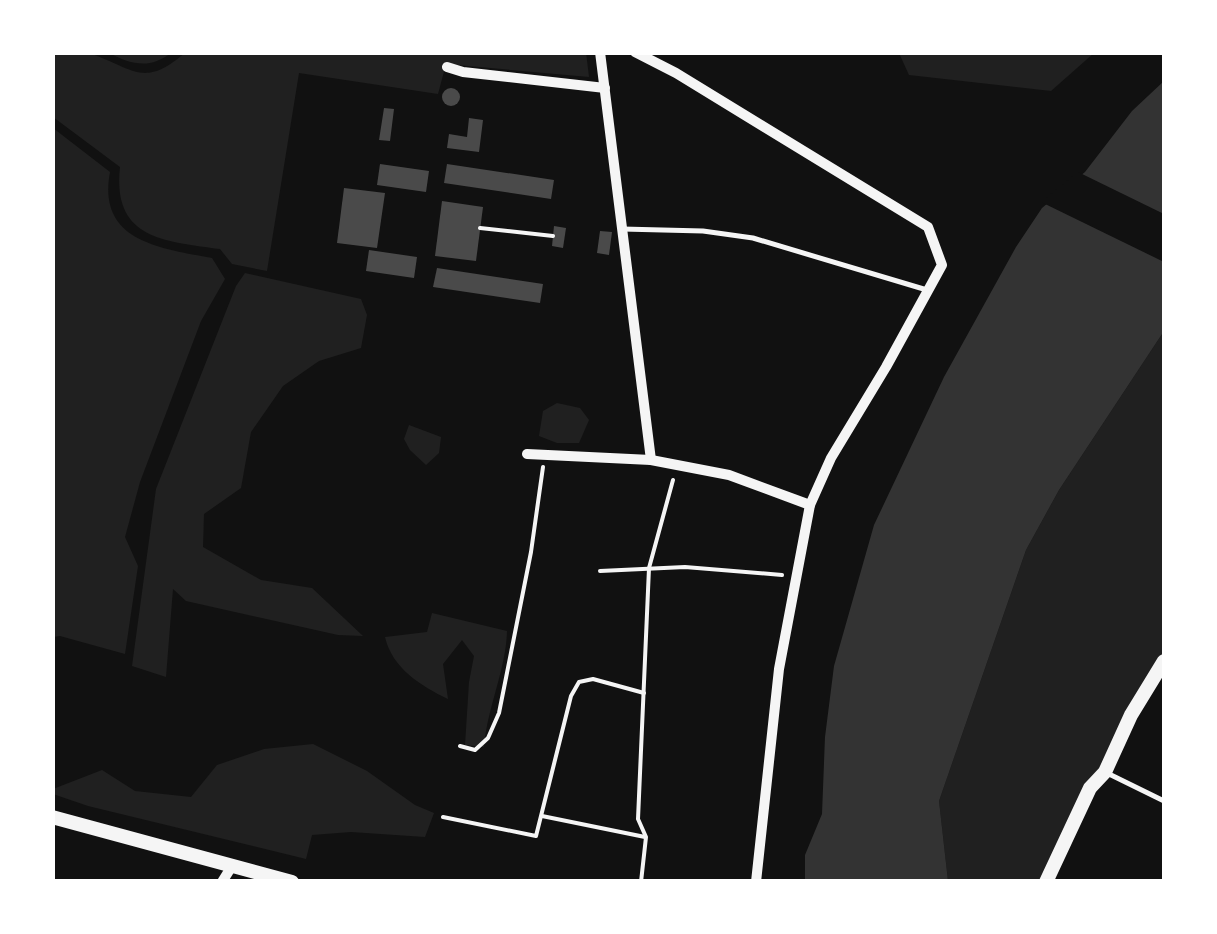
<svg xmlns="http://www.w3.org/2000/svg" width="1217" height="934" font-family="Signika,sans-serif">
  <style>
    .green { fill: #202020 }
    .water { fill: #333 }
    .pier { fill: #111 }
    .building { fill: #4a4a4a }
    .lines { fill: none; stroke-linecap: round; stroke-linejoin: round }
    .path { stroke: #f5f5f5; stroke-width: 4 }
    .service { stroke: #f5f5f5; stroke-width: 5 }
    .minor { stroke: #f5f5f5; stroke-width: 10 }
    .tertiary { stroke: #f5f5f5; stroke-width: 14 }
  </style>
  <rect width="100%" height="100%" fill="#111"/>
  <g class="green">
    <path d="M186,52H586L589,77L446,64L438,94L299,73L267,271L232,264L220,249C164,241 112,239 120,167L53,117V53C65,53 81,50 92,54C136,70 144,88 186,52Z"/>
    <path d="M109,53L171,52V53C150,69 132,65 109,53Z"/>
    <polygon points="899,53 1094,53 1051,91 909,75"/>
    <path d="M53,128L110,172C97,241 159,248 212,258L225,279L201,321L140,482L125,537L138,566L125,654L60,636L53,637Z"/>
    <polygon points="245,273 361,299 367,315 361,348 319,361 283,386 251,432 241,488 204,514 203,547 261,580 312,588 363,636 338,635 186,601 173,589 166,677 132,666 156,489 236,286"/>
    <polygon points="1164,331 1164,665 1046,881 948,881 939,801 1026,550 1059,490"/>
    <polygon points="557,403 580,408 589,420 579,443 557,443 539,436 543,411"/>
    <polygon points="409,425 441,437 439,453 426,465 410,450 404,439"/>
    <path d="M432,613L507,631C506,670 487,708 484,747L465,745L469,682L474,656L462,640L443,664L448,699C421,686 392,668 385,637L427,632Z"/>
    <polygon points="313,744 367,771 415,805 434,813 425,837 351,832 312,835 306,859 88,806 53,794 53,789 102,770 135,791 191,797 217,765 264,749"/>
  </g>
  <polygon class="water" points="1164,81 1164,331 1059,490 1026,550 939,801 948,881 805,882 805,855 822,814 825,737 834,666 874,525 944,377 1016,247 1042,208 1085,172 1132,111"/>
  <polygon class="pier" points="1078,172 1164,214 1164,262 1041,202"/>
  <g class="building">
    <circle cx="451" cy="97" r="9"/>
    <polygon points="384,108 394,109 390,141 379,140"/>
    <polygon points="469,118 483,120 479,152 447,148 449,134 467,137"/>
    <polygon points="380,164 429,171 426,192 377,185"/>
    <polygon points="447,164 554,180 551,199 444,183"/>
    <polygon points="344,188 385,193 377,248 337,243"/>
    <polygon points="442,201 483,207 476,261 435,256"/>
    <polygon points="554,226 566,228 563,248 552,246"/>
    <polygon points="600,231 612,232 609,255 597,253"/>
    <polygon points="369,250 417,257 414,278 366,271"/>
    <polygon points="437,268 543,284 540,303 433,287"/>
  </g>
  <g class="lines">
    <g class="path">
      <polyline points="480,228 553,236"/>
      <polyline points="600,571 685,567 782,575"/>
      <polyline points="460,746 475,750 488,738 499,713 531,552 543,467"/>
      <polyline points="542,816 645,837"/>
      <polyline points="443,817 536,836 571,696 579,682 593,679 644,693"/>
      <polyline points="641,882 646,837 638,819 649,568 673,480"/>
    </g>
    <g class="service">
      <polyline points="622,229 703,231 753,238 927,290"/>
      <polyline points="1109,774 1164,801"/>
    </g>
    <g class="minor">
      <polyline points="600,52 651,460"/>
      <polyline points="635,52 676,73 928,227 942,265 886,367 831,458 810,505 779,669 756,882"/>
      <polyline points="447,67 463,72 605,88"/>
      <polyline points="527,454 651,460 729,475 810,505"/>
      <polyline points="222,882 232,866"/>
    </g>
    <g class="tertiary">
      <polyline points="52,817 292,882"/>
      <polyline points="1046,882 1090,788 1105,772 1131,715 1164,661"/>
    </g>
  </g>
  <rect width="1217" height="934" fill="none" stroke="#ffffff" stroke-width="110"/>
</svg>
